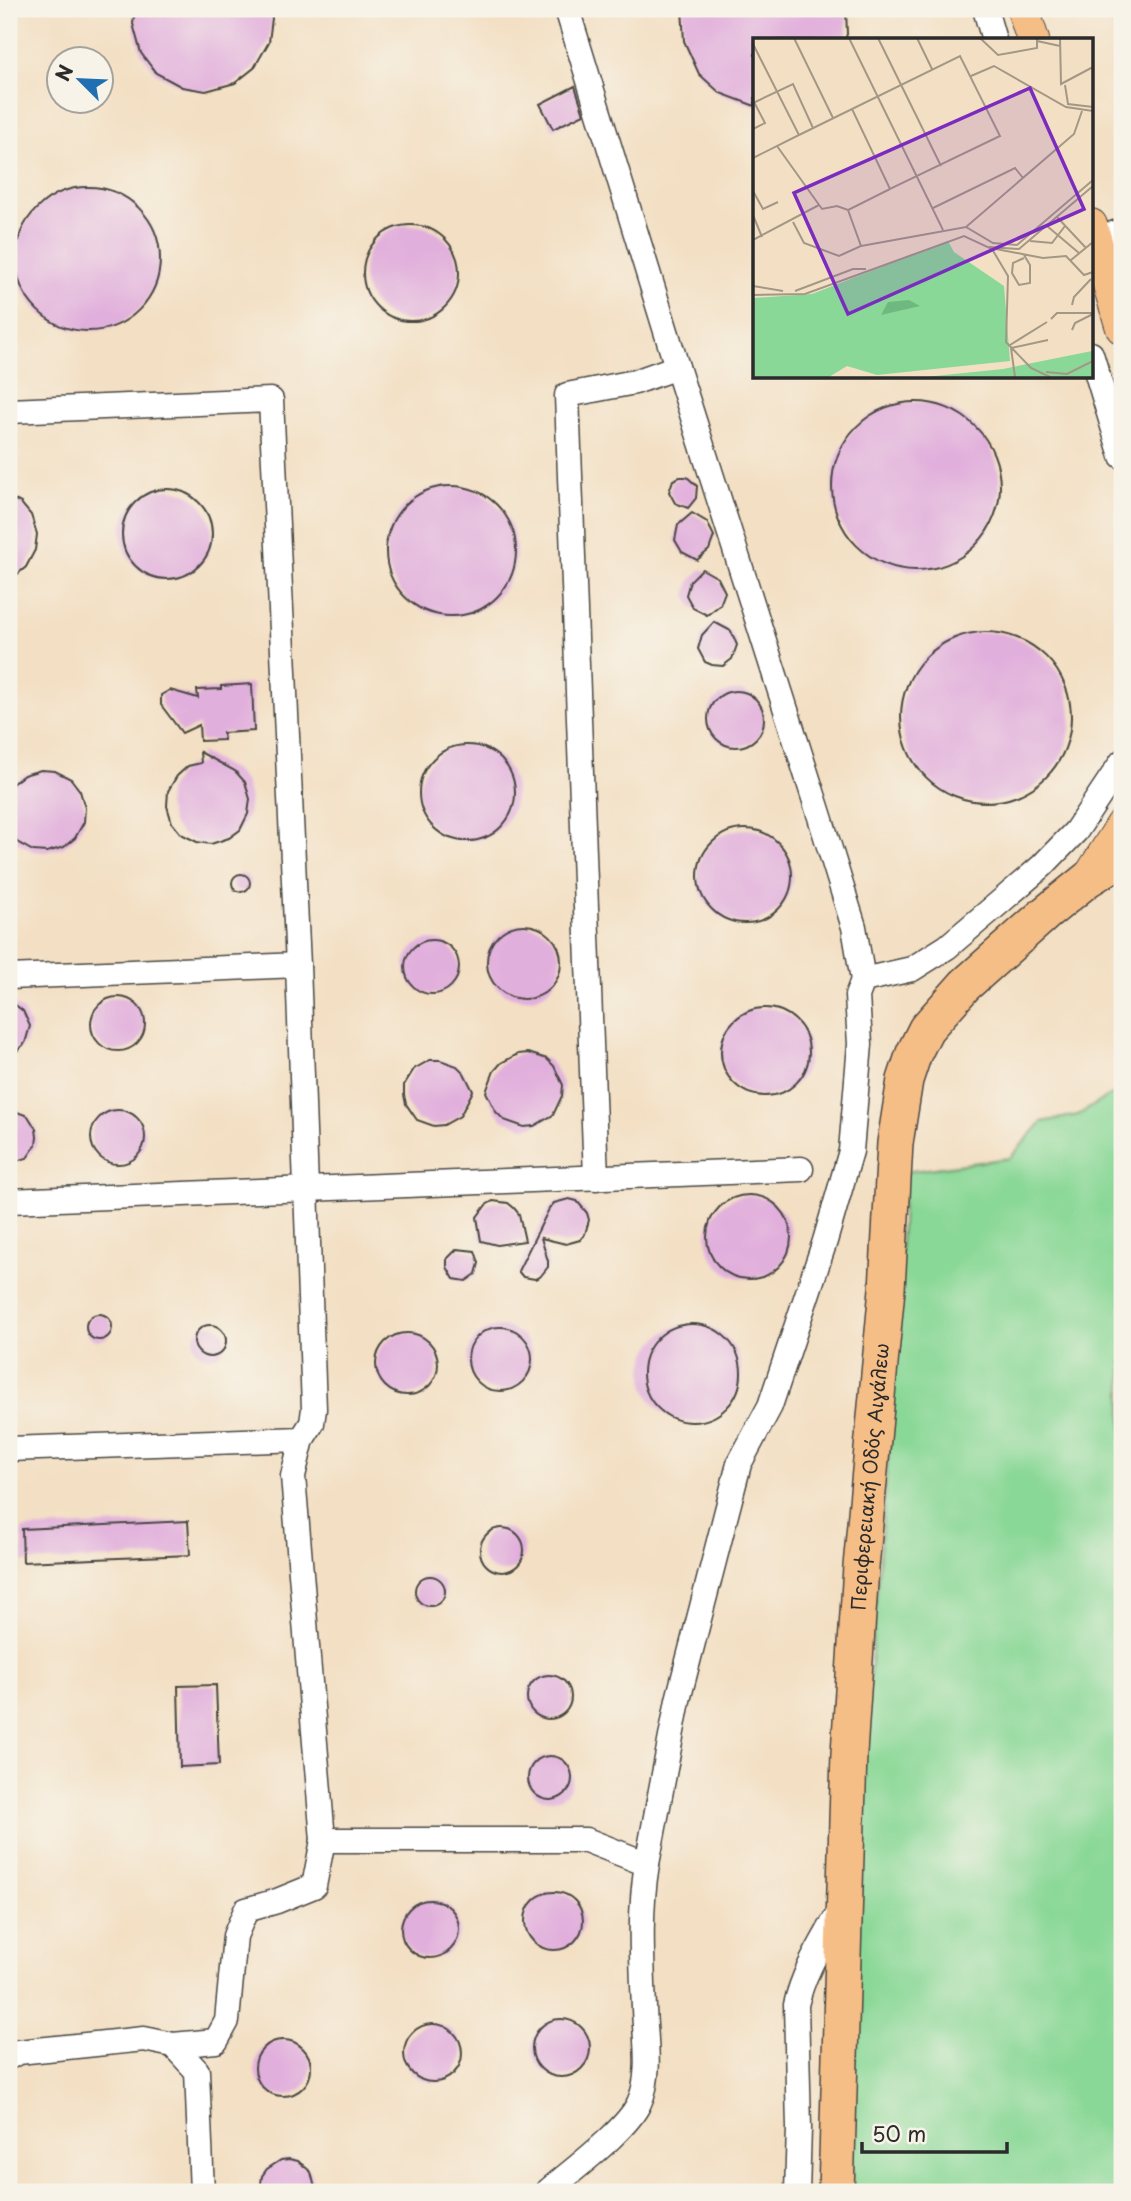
<svg xmlns="http://www.w3.org/2000/svg" width="1131" height="2201" font-family="'Playpen Sans',sans-serif">
  <style>
    .green { fill: #8ad897; stroke: #5a8261; stroke-width: 2 }
    .building { fill: #e1afdc }
    .lines { fill: none; stroke-linecap: round; stroke-linejoin: round }
    .minor-casing { stroke: #494642; stroke-width: 27 }
    .major-casing { stroke: #494642; stroke-width: 34 }
    .highway-casing { stroke: #494642; stroke-width: 38 }
    .minor { stroke: #fff; stroke-width: 24 }
    .major { stroke: #f6be87; stroke-width: 32 }
    .highway { stroke: #f6be87; stroke-width: 35 }
    .labels { text-anchor: middle; stroke-width: 5; stroke-linejoin: round; paint-order: stroke }
    .street-label { font-size: 19px; fill: #2b2b2b; stroke: #f7f3e8 }
    .inset-road { fill: none; stroke: #a39786; stroke-width: 2 }
    .view { fill: #7b2cbf; fill-opacity: 0.15; stroke: #7b2cbf; stroke-width: 3.5 }
    .inset-edge { fill: none; stroke: #2b2b2b; stroke-width: 3.5 }
  </style>
  <rect width="100%" height="100%" fill="#f7f3e8"/>
  <filter id="ink" filterUnits="userSpaceOnUse"><feTurbulence type="fractalNoise" baseFrequency=".0143" numOctaves="2"/><feDisplacementMap in="SourceGraphic" scale="14" xChannelSelector="R" yChannelSelector="G"/><feConvolveMatrix kernelMatrix="1 2 1 2 8 2 1 2 1" color-interpolation-filters="sRGB"/></filter>
  <filter id="wash" filterUnits="userSpaceOnUse"><feTurbulence type="fractalNoise" baseFrequency=".00686" numOctaves="4" result="noise"/><feDisplacementMap in="SourceGraphic" scale="28" xChannelSelector="R" yChannelSelector="G"/><feGaussianBlur stdDeviation="1.57" result="paint"/><feColorMatrix in="noise" values="0 0 0 0 0 0 0 0 0 0 0 0 0 0 0 0 0 1.4 0 .05"/><feComposite in="paint" operator="in"/></filter>
  <g filter="url(#wash)">
    <rect width="100%" height="100%" fill="#f3dfc3"/>
    <polygon class="green" points="1122,1088 1122,2192 851,2192 862,1774 890,1433 905,1172 1010,1158 1042,1122 1078,1115"/>
    <g id="blocks">
      <g class="building">
        <polygon points="135,9 270,9 272,18 269,42 254,68 235,83 206,91 182,87 156,73 141,53 133,24"/>
        <polygon points="682,9 846,9 847,34 845,40 755,40 755,106 720,93 699,74 684,41"/>
        <polygon points="575,86 584,114 553,129 540,104"/>
        <circle cx="88" cy="259" r="72"/>
        <circle cx="411" cy="273" r="48"/>
        <circle cx="916" cy="486" r="84"/>
        <polygon points="680,477 687,477 697,486 696,498 688,508 675,503 669,492 673,480"/>
        <circle cx="451" cy="551" r="65"/>
        <circle cx="167" cy="534" r="45"/>
        <polygon points="9,497 21,503 31,515 37,534 35,550 26,567 9,581"/>
        <polygon points="692,513 707,522 714,536 709,550 697,560 682,552 675,540 678,525"/>
        <polygon points="702,569 718,578 725,592 720,605 707,615 693,608 686,595 690,581"/>
        <polygon points="714,622 731,631 737,645 732,659 723,666 712,665 705,662 698,649 702,635"/>
        <circle cx="986" cy="717" r="85"/>
        <polygon points="252,684 254,731 223,733 224,740 200,741 199,725 182,733 161,705 161,695 170,690 198,698 197,690 221,689 221,686"/>
        <circle cx="736" cy="719" r="28"/>
        <circle cx="467" cy="793" r="48"/>
        <polygon points="200,752 235,771 245,782 250,799 248,814 240,830 229,838 211,844 197,842 181,834 172,823 167,806 168,791 177,776 188,766 201,763"/>
        <polygon points="41,770 55,771 71,779 80,791 85,808 84,822 75,838 64,847 47,852 33,851 17,842 9,832 9,791 12,784 24,775"/>
        <circle cx="745" cy="876" r="47"/>
        <circle cx="241" cy="883" r="9"/>
        <circle cx="524" cy="962" r="37"/>
        <circle cx="432" cy="967" r="27"/>
        <circle cx="118" cy="1024" r="27"/>
        <polygon points="9,1000 23,1011 30,1026 25,1043 9,1059"/>
        <circle cx="765" cy="1052" r="44"/>
        <polygon points="528,1053 547,1059 554,1066 563,1085 562,1096 553,1115 534,1126 524,1127 504,1120 496,1112 486,1092 494,1071 501,1063 518,1054"/>
        <polygon points="430,1060 440,1060 457,1066 464,1073 473,1091 460,1116 444,1125 434,1126 417,1120 406,1104 404,1095 404,1085 414,1069"/>
        <polygon points="9,1109 28,1116 36,1129 37,1137 36,1145 27,1158 9,1163"/>
        <circle cx="118" cy="1137" r="27"/>
        <circle cx="749" cy="1237" r="42"/>
        <polygon points="569,1199 577,1201 587,1213 589,1220 585,1234 580,1240 566,1244 541,1238 548,1261 548,1267 540,1277 535,1279 523,1277 518,1271 549,1209 554,1203"/>
        <polygon points="493,1201 508,1203 514,1208 519,1214 525,1241 497,1245 481,1241 477,1217 486,1205"/>
        <polygon points="457,1249 475,1251 479,1263 476,1274 466,1281 454,1279 447,1267 447,1259"/>
        <circle cx="99" cy="1327" r="13"/>
        <circle cx="692" cy="1373" r="49"/>
        <circle cx="210" cy="1341" r="16"/>
        <circle cx="500" cy="1359" r="32"/>
        <circle cx="407" cy="1364" r="31"/>
        <polygon points="188,1521 190,1555 23,1562 22,1529"/>
        <circle cx="502" cy="1550" r="22"/>
        <circle cx="430" cy="1591" r="15"/>
        <circle cx="549" cy="1697" r="22"/>
        <polygon points="216,1685 219,1765 180,1767 178,1686"/>
        <circle cx="550" cy="1778" r="22"/>
        <circle cx="554" cy="1921" r="29"/>
        <circle cx="430" cy="1929" r="29"/>
        <circle cx="561" cy="2048" r="29"/>
        <circle cx="433" cy="2053" r="29"/>
        <circle cx="283" cy="2068" r="28"/>
        <polygon points="289,2159 298,2161 311,2172 316,2192 260,2192 262,2176 267,2169 281,2160"/>
      </g>
    </g>
  </g>
  <g filter="url(#ink)">
    <use href="#blocks" fill-opacity="0" stroke="#494642" stroke-width="2"/>
    <g class="lines">
      <g class="minor-casing">
        <g id="minor">
          <polyline points="567,9 677,367 820,817 854,927 863,980"/>
          <polyline points="985,9 994,40"/>
          <polyline points="1095,239 1122,231"/>
          <polyline points="1091,354 1122,456"/>
          <polyline points="9,411 271,400 298,965 314,1409 312,1423 302,1439 9,1449"/>
          <polyline points="9,977 298,965"/>
          <polyline points="596,1178 567,395 635,382 677,367"/>
          <polyline points="9,1201 801,1169"/>
          <path d="M302,1439L293,1476L323,1840H586L647,1864C639,1912 642,1959 644,2008C645,2038 652,2076 639,2103C627,2130 571,2171 547,2192"/>
          <polyline points="647,1864 678,1700 739,1464 770,1406 825,1241 851,1151 860,1044 857,996 863,980 912,969 947,947 999,903 1042,866 1076,831 1122,762"/>
          <polyline points="173,2045 197,2071 202,2192"/>
          <polyline points="9,2057 18,2052 144,2039 173,2045 216,2041 227,2021 235,1936 246,1910 277,1901 314,1886 323,1840"/>
          <path d="M797,2192L799,2128L796,2005C804,1969 825,1939 842,1907"/>
        </g>
      </g>
      <g class="major-casing">
        <g id="major">
          <polyline points="1023,9 1033,40"/>
          <polyline points="1091,225 1122,328"/>
          <polyline points="1088,879 1122,825"/>
        </g>
      </g>
      <g class="highway-casing">
        <g id="highway">
          <path id="s1" d="M836,2192L849,1753L861,1567L887,1289L895,1143L905,1080L914,1053L926,1029L965,985L1046,913L1088,879L1122,858"/>
        </g>
      </g>
      <use href="#minor" class="minor"/>
      <use href="#major" class="major"/>
      <use href="#highway" class="highway"/>
    </g>
  </g>
  <g class="labels">
    <g class="street-label">
      <text dy="7" stroke="none"><textPath href="#s1" startOffset="716">Περιφερειακή Οδός Αιγάλεω</textPath></text>
    </g>
  </g>
  <g transform="translate(753 38)">
    <rect width="340" height="340" fill="#f3dfc3"/>
    <path d="M195,203L201,214L251,248L257,323L124,337L94,328L76,339H0V260L59,256ZM339,313V339H172L250,331Z" fill="#8ad897"/>
    <path d="M156,262L167,268L128,277L135,264Z" fill="#6fb880"/>
    <path class="inset-road" d="M41,0L80,80M96,0L190,192M125,0L188,128M164,0L179,31M227,0L245,17L284,10V0M307,0L308,46L340,29M284,3L307,8M0,6L46,97L0,120M218,38L241,28L313,69L340,73M312,47L315,66L340,69M0,65L40,46L60,90M0,91L12,85L1,64M46,97L207,18L247,98L137,151L99,71M24,108L69,171L84,168L95,172M0,153L10,171L25,164M180,170L262,130L270,140M0,177L9,199M304,179L333,210M40,184L51,205L86,218L108,208L95,172L137,151M294,188L326,215M213,189L321,96L329,73M0,202L66,167M277,203L299,205L312,188M108,208L213,189L240,205L264,207L340,142M236,209L266,211L340,148M243,211L290,220L313,218L331,237L340,234M271,217L277,227V245L266,247L259,235L260,225L271,220M318,222L340,204M0,248L30,253M42,253L100,231H113M0,257L52,256L211,198L239,211L255,238L253,304L278,330L297,339M319,267L321,259L338,241M298,281L304,275H340M319,292L322,285L340,276M257,307L294,284M293,334L314,336L340,323M262,339L258,310L295,302"/>
    <path class="view" d="M277,50L331,171L95,276L41,155Z"/>
    <rect width="340" height="340" class="inset-edge"/>
  </g>
  <rect width="1131" height="2201" fill="none" stroke="#f7f3e8" stroke-width="35"/>
  <g transform="translate(80 80) rotate(294)"><circle r="33" fill="#f7f3e8" stroke="#a5a39c" stroke-width="2"/>
  <path d="M0-5L12 26L0 18L-12 26Z" fill="#1f6fb2"/>
  <text y="-10" font-size="19" font-weight="bold" text-anchor="middle" fill="#2b2b2b">N</text>
  </g>
  <path d="M862 2142v10h145v-10" fill="none" stroke="#2b2b2b" stroke-width="3.5"/>
  <text x="872" y="2142" font-size="21" fill="#2b2b2b" stroke="#f7f3e8" stroke-width="5" paint-order="stroke">50 m</text>
</svg>
